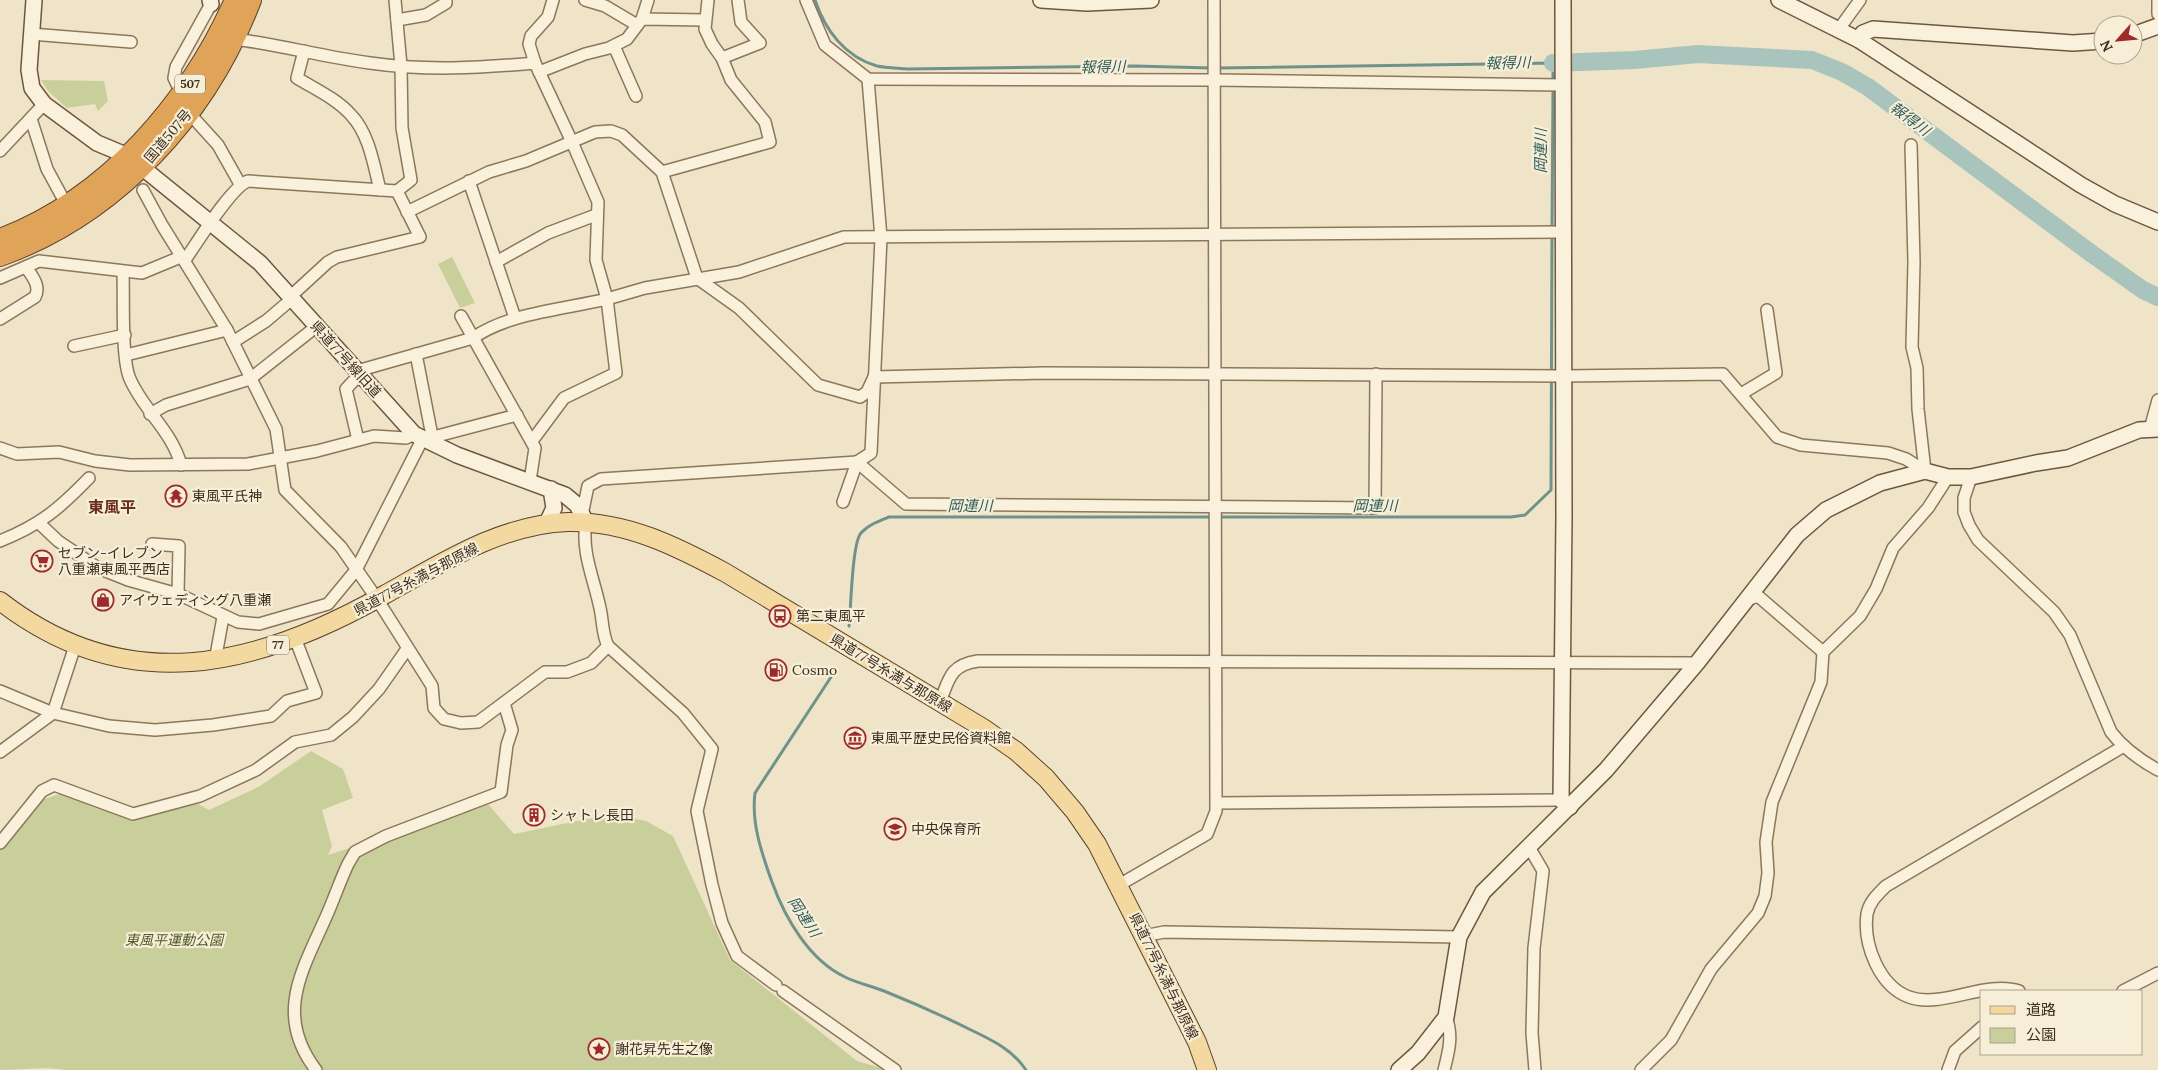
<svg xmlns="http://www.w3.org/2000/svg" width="2158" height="1070" font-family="Lora,'Noto Sans JP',serif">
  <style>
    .green { fill: #c9cf9b }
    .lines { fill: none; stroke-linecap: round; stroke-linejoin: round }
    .stream { stroke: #6f938a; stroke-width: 3 }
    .river { stroke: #a9c4bc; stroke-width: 18 }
    .street-casing { stroke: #8d765c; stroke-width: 14 }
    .secondary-casing { stroke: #6f573f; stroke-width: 18 }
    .primary-casing { stroke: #5b4430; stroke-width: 20 }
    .highway-casing { stroke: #5b4430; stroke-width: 22 }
    .street { stroke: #faf1dc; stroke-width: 11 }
    .secondary { stroke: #faf1dc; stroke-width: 15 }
    .primary { stroke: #f3d9a0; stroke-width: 18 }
    .highway { stroke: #e0a458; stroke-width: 20 }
    .labels { text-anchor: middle; stroke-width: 4.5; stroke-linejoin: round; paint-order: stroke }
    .shield { fill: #f7eed8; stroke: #756857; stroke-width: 1 }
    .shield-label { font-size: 12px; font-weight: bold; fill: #3d2e20 }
    .street-label { font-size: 14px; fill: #3d2e20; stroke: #f7eed8 }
    .poi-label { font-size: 14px; fill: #3d2e20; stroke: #f7eed8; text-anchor: start }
    .park-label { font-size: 14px; font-style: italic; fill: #4d5a26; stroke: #f7eed8 }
    .water-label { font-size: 15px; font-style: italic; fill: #2f5d5a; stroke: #f7eed8 }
    .quarter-label { font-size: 16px; font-weight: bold; fill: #6b2e1e; stroke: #f7eed8 }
  </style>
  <rect width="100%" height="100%" fill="#f0e4c8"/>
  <g class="green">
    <polygon points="41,80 104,81 108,101 98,111 95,104 67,108 48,91"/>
    <polygon points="452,257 475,303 460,308 438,264"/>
    <path d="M311,751L343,769L353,798L322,810L332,846L328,855L487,803L514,834L611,814L646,821L673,836L730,960L857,1061L888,1070H65C44,1066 21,1070 0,1070V844L39,801L65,792L95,808L138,816L187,798L209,810L260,786Z"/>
  </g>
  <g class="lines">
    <g class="stream">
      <path d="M815,0C825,30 845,57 877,66C887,68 898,68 908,69L1135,66L1211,68"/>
      <polyline points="1218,68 1553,63 1553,81"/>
      <polyline points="1552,229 1553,87"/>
      <path d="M849,626C851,608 852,543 861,533C868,525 879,521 889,517H1511L1525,515L1551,490L1552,235"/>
      <path d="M833,674L755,793C751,823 762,854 772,882C785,918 809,960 845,977C857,983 871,986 884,991C914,1003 943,1016 971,1030C992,1040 1013,1050 1026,1070"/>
    </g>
    <polyline class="river" points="1553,63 1635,60 1698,54 1812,60 1842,72 1868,87 2092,254 2143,290 2158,297"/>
    <g class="street-casing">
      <g id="street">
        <polyline points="553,0 548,17 531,36 529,44 535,63 572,142 598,202 596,260 607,299 645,288 739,272 844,237 1563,232"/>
        <polyline points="585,0 605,6 637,25"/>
        <polyline points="806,0 825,45 868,79 1214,80 1563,85"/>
        <polyline points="2158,1 2158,14"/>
        <polyline points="642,19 648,0"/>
        <polyline points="397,20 426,15 446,3 446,0"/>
        <polyline points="1839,29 1860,0"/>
        <polyline points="31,34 131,42"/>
        <path d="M235,39C280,45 325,57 370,63C426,71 479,68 535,63"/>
        <polyline points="614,46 636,96"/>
        <path d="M304,51L297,78C315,89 337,99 351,115C369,133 374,166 380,190"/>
        <polyline points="722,58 760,43 741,22 738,0"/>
        <polyline points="539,72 585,54 609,48 627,39 642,19 705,20"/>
        <polyline points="182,95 174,78 176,67 211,4"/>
        <polyline points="189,113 218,145 240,184"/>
        <polyline points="31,119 47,169 66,204"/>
        <polyline points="1911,145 1914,262 1912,347 1917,368 1918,409 1925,471"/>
        <polyline points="0,151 44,104"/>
        <polyline points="662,172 770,142 765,122 731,80 722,58 712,44 705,29 708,0"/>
        <polyline points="469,181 515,318"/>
        <polyline points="143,190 162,225 227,330 276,429 285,490 341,547 377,599 432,686 434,708 444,719 461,723 478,722 545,672 567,672 591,663 608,646"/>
        <polyline points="407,212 489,172 526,161 595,132 611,131 622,135 662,172 697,278 739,308 818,385 860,397 867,392 874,377"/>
        <path d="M185,260C197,243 231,187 248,181L397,191L411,180L402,128L401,66L395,0"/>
        <polyline points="496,262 548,233 596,215"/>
        <path d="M123,272C124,297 121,359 130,379C144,411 172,431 181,465"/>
        <polyline points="0,278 39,261 142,273 183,256"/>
        <polyline points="291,296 328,262 337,257 420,237 397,191"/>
        <polyline points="461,316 535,448 530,481"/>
        <path d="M0,319L35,297C41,286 32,276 26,267"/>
        <polyline points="233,342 266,321 293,298"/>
        <polyline points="74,346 125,335"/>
        <polyline points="416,354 432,436"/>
        <polyline points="126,355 227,330"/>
        <path d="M357,371L473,338C508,313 565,309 607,299L616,373L564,398L532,441"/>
        <polyline points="874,377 1044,373 1564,376 1723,374 1777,437 1801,445 1888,453 1906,459 1925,471"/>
        <polyline points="1741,394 1776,373 1767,310"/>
        <polyline points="150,414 166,405 250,379 317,326"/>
        <polyline points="2150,429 2158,400"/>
        <polyline points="358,440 346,389 360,374"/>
        <polyline points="0,448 17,454 59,452 95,461 130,465 248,464 317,451 374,436 406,438 414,434"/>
        <path d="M1971,477L1964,498V512L1969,525L1978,540L2054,612L2070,635L2111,732C2124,749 2140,760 2158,770"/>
        <polyline points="843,502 857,462 871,453 881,238 868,79"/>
        <polyline points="582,515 588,486 601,479 857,462 906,504 1375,508 1376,374"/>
        <path d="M586,522C581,552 594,579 600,608C603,621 602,634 608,646L683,713L712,749L697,811L712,885L722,923L737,956L776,985"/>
        <polyline points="39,523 58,541 98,568 128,580 178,594 238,622 259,624 328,604 356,570 422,440 517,415"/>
        <path d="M0,541C40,525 59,509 89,478"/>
        <polyline points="152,544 179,546 178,594"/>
        <polyline points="1744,601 1758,596 1823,652"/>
        <polyline points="215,661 223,617"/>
        <polyline points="0,691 53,713 109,726 155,730 213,725 271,716 287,701 316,693 295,638"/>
        <path d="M940,702C949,679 950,665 978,661L1697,663"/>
        <polyline points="0,752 53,713 75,646"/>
        <polyline points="1217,803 1561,800"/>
        <polyline points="0,843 42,791 54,785 133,814 200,796 256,770 295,742 331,735 353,717 379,689 407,649"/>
        <polyline points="1529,847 1543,871 1534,948 1532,1033 1535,1070"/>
        <polyline points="1119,885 1207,834 1216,811 1214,0"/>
        <polyline points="1144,936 1164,932 1459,937"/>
        <polyline points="783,991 895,1070"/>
        <path d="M2019,991C1984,980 1942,1009 1909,997C1879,986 1863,944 1867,914C1869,902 1878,894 1886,886L2124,746"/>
        <polyline points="2123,991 2158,973"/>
        <path d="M316,1070C274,1015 302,971 326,917C334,899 340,881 348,864L355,852L386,836L501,792L507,745L512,730L504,703"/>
        <path d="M1444,1070C1449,1051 1453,1035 1446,1017"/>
        <polyline points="1641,1070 1671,1040 1711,969 1758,913 1765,896 1768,873 1766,842 1772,802 1821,682 1823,652 1860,616 1876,589 1893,548 1928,508 1948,477"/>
        <polyline points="1948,1070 1955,1051 1982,1027"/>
      </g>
    </g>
    <g class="secondary-casing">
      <g id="secondary">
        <polyline points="34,0 29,70 32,88 44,104 97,143 128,156 260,263 414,434 457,455 565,495 577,505 586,522"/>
        <polyline points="210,0 211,4"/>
        <polyline points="1041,0 1087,3 1151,0"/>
        <polyline points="1563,0 1564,518 1561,800 1570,807"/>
        <polyline points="1779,0 1859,40 2081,185 2115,204 2158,222"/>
        <polyline points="2133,35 2158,26"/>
        <polyline points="1859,40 1863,33 1873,29 2073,43 2103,41"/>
        <polyline points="546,525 554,508 551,489"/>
        <polyline points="1399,1070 1418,1053 1446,1017 1459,937 1483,892 1606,770 1697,663 1797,535 1826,510 1880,483 1925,471 1948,477 1971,477 2036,463 2068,458 2139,430 2158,429"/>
      </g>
    </g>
    <g class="primary-casing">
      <path id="primary" d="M0,601C126,699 255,668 384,595C440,564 501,524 568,522C626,521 676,546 726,573L983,728L1016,751L1046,778L1075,812L1097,844L1197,1042L1207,1070"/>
    </g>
    <g class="highway-casing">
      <g id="highway">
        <path d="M0,239C108,198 189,103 235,0"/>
        <path d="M0,256C117,214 207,115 251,0"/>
      </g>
    </g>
    <use href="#street" class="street"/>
    <use href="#secondary" class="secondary"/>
    <use href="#primary" class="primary"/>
    <use href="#highway" class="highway"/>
  </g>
  <defs>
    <g id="temple-ring" transform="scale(1.125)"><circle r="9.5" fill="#f7eed8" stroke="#9e2a2b" stroke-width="1.5"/><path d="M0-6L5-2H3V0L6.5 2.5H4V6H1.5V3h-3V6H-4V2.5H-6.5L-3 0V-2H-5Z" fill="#9e2a2b"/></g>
    <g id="supermarket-ring" transform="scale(1.125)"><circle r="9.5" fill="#f7eed8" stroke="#9e2a2b" stroke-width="1.5"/><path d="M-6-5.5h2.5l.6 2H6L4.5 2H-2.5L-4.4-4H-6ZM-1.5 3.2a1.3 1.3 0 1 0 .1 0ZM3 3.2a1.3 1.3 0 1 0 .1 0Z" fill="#9e2a2b"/></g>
    <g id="shop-ring" transform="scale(1.125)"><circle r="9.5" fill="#f7eed8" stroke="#9e2a2b" stroke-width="1.5"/><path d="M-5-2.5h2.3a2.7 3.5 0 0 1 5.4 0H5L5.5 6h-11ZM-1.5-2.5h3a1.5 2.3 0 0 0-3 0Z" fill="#9e2a2b"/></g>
    <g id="bus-ring" transform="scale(1.125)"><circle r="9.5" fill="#f7eed8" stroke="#9e2a2b" stroke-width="1.5"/><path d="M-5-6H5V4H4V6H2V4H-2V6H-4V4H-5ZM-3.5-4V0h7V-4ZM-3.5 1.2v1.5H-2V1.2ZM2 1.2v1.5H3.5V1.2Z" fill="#9e2a2b"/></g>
    <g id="fuel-ring" transform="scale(1.125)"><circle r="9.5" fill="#f7eed8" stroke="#9e2a2b" stroke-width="1.5"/><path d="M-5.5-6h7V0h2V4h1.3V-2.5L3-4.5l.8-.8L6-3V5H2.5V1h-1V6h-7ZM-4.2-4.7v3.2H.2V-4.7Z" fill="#9e2a2b"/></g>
    <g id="museum-ring" transform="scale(1.125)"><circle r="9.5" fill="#f7eed8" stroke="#9e2a2b" stroke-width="1.5"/><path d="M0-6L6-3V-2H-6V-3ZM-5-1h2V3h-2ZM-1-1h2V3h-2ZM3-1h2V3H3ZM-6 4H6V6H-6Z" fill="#9e2a2b"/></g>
    <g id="building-ring" transform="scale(1.125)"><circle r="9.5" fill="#f7eed8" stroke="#9e2a2b" stroke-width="1.5"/><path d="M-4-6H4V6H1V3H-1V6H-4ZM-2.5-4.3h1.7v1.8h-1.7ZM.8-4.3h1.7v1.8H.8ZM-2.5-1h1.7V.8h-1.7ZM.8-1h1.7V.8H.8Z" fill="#9e2a2b"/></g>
    <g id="school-ring" transform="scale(1.125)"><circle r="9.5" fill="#f7eed8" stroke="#9e2a2b" stroke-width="1.5"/><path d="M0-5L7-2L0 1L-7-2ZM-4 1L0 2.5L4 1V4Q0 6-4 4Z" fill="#9e2a2b"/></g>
    <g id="sight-ring" transform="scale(1.125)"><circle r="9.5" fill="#f7eed8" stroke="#9e2a2b" stroke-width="1.5"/><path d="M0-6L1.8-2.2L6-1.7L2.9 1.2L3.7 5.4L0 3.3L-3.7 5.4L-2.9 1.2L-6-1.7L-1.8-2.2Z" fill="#9e2a2b"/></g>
  </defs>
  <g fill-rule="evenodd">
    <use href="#temple-ring" x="176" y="496"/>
    <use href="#supermarket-ring" x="42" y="561"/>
    <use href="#shop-ring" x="103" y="600"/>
    <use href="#bus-ring" x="780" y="616"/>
    <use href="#fuel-ring" x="776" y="670"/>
    <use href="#museum-ring" x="855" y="738"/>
    <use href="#building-ring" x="534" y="815"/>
    <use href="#school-ring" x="895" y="829"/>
    <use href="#sight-ring" x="599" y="1049"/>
  </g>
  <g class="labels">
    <g class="shield">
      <rect x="175" y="74.5" width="30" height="19" rx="4"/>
      <rect x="267" y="635.5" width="22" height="19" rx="4"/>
    </g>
    <g class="shield-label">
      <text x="190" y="88">507</text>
      <text x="278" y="649">77</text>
    </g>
    <g class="street-label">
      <text transform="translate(168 136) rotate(-50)" y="5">国道507号</text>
      <text transform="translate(346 359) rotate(48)" y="5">県道77号線旧道</text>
      <text transform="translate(416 579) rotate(-28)" y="5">県道77号糸満与那原線</text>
      <text transform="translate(891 673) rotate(31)" y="5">県道77号糸満与那原線</text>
      <text transform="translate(1164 976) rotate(64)" y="5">県道77号糸満与那原線</text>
    </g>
    <g class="poi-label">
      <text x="192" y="501">東風平氏神</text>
      <text x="58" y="558">セブン-イレブン<tspan x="58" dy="16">八重瀬東風平西店</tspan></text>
      <text x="119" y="605">アイウェディング八重瀬</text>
      <text x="796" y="621">第二東風平</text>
      <text x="792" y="675">Cosmo</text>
      <text x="871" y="743">東風平歴史民俗資料館</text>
      <text x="550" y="820">シャトレ長田</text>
      <text x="911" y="834">中央保育所</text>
      <text x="615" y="1054">謝花昇先生之像</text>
    </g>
    <g class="park-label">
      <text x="174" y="945">東風平運動公園</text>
    </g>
    <g class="water-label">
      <text transform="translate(1508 63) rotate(-1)" y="5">報得川</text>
      <text transform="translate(1103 67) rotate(-1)" y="5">報得川</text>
      <text transform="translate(1910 119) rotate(37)" y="5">報得川</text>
      <text transform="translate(1541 151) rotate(-90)" y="5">岡連川</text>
      <text x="970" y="511">岡連川</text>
      <text x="1375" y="511">岡連川</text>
      <text transform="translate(804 917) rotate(57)" y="5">岡連川</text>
    </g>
    <g class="quarter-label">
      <text x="112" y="513">東風平</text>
    </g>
  </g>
  <rect x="1980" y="990" width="162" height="65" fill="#f7eed8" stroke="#ada18e"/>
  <rect x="1990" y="1006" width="25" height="8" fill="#f3d9a0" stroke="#ada18e"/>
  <text x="2026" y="1015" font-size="15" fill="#3d2e20">道路</text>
  <rect x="1990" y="1028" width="25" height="15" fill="#c9cf9b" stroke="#ada18e"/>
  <text x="2026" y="1040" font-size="15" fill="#3d2e20">公園</text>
  <g transform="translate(2118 40) rotate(243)"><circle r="24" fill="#f7eed8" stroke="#ada18e"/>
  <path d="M0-4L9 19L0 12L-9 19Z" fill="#9e2a2b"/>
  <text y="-8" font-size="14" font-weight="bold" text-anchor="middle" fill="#3d2e20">N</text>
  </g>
</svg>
